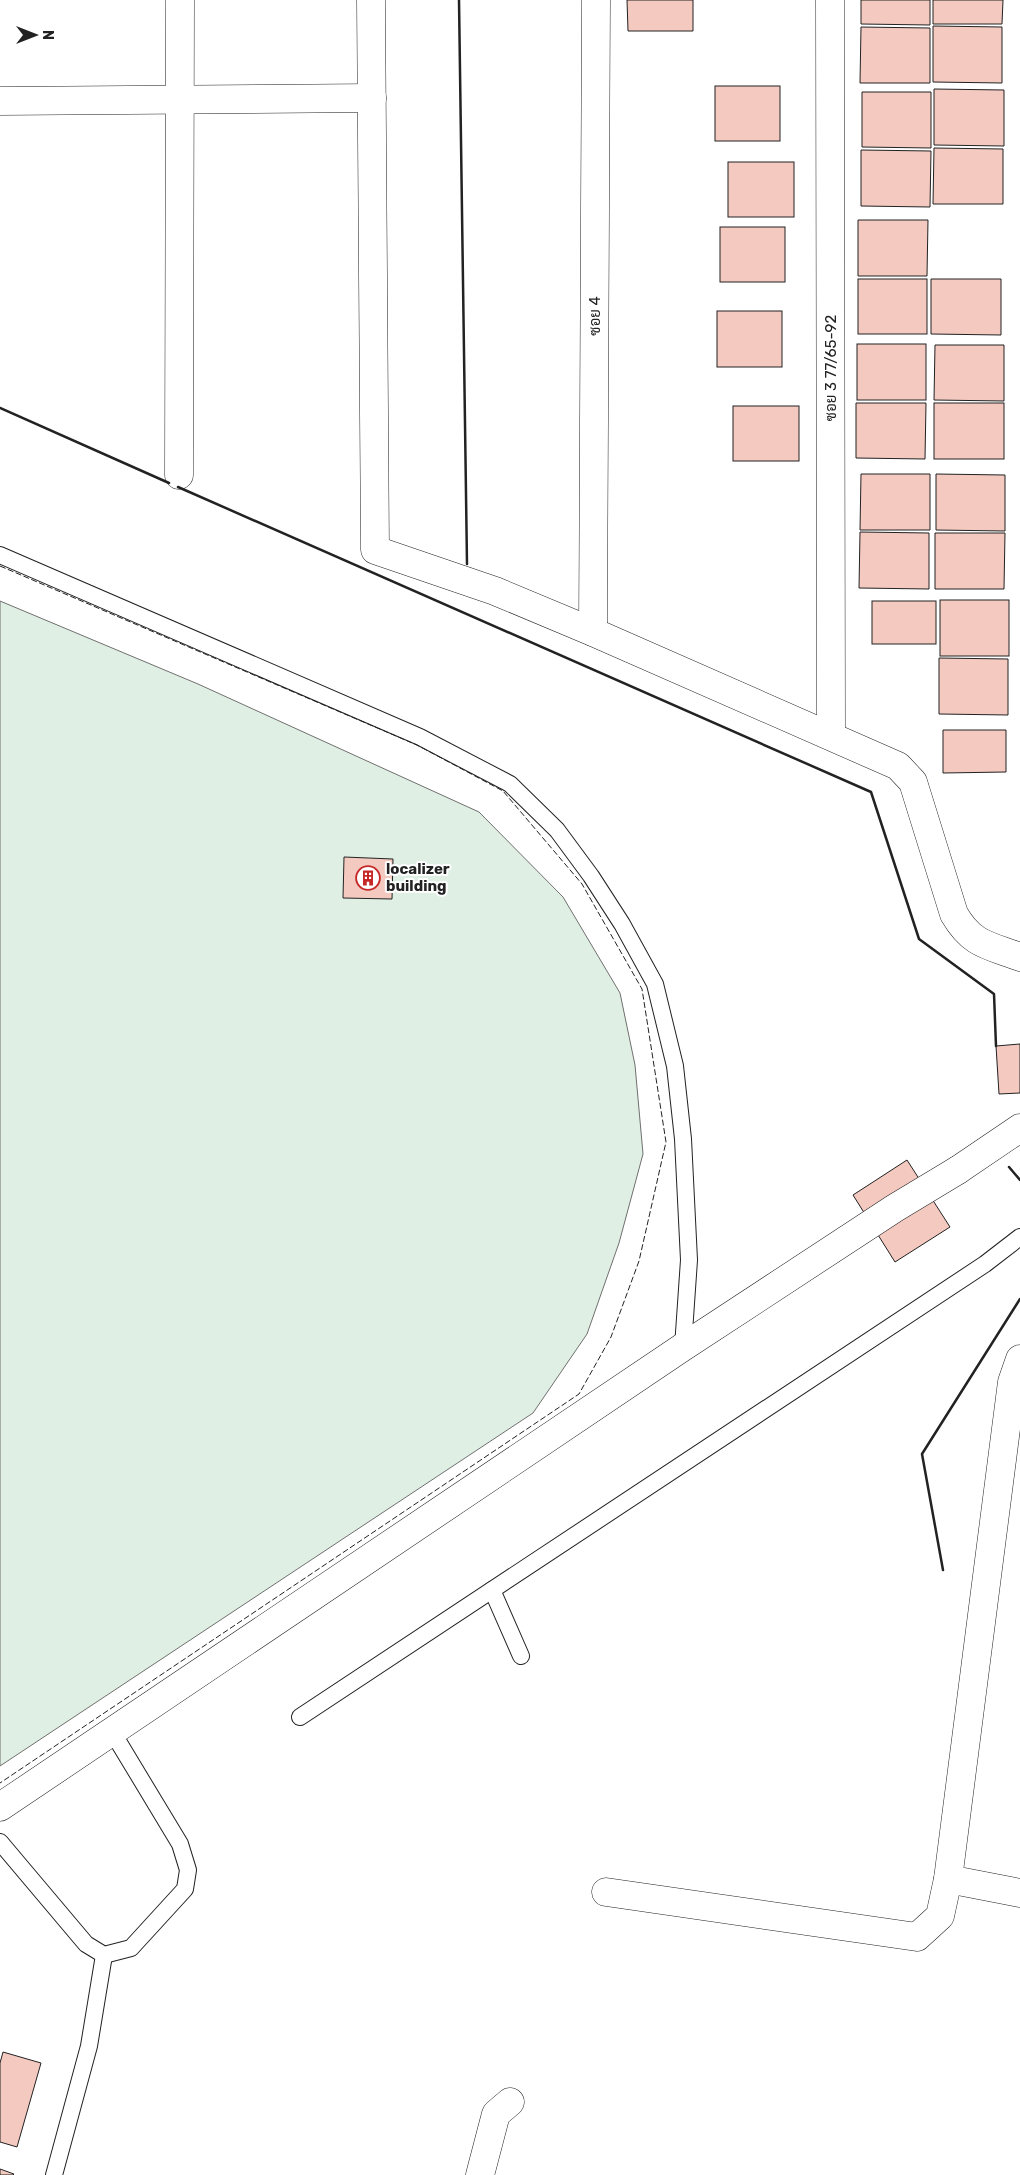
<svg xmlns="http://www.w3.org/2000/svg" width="1020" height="2175" font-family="Rubik,Sarabun,sans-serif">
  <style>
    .green { fill: #e0efe3; stroke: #6f6f6f }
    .building { fill: #f3c9c0; stroke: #222 }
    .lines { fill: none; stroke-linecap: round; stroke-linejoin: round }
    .lane-casing { stroke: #222; stroke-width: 18 }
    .street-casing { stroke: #222; stroke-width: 29 }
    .secondary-casing { stroke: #222; stroke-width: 29 }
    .lane { stroke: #fff; stroke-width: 16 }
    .street { stroke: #fff; stroke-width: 28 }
    .secondary { stroke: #fff; stroke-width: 28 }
    .fence { stroke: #222; stroke-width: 1; stroke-dasharray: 6 2.5; stroke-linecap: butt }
    .wall { stroke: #222; stroke-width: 2.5 }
    .labels { text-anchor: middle; stroke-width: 4; stroke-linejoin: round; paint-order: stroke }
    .street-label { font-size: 15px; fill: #222; stroke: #fff }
    .poi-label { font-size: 15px; font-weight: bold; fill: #222; stroke: #fff; text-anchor: start }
  </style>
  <rect width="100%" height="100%" fill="#fff"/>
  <polygon class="green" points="0,601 198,684 479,812 563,897 620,993 635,1065 643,1154 619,1243 587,1334 533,1413 0,1766"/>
  <g class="building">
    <polygon points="627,0 693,0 693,31 628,31"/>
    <polygon points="861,0 930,0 930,25 861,24"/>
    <polygon points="933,0 1003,0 1002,24 933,24"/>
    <polygon points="933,26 1002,27 1002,83 933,82"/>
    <polygon points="861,27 930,28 930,83 860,83"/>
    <rect x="715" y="86" width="65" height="55"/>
    <polygon points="934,89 1004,90 1004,146 934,145"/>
    <polygon points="862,92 931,92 931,148 862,147"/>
    <polygon points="934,148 1003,149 1003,204 933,204"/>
    <polygon points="861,150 931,151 930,207 861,206"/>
    <rect x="728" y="162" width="66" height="55"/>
    <polygon points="858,220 928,220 927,276 858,276"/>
    <rect x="720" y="227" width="65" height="55"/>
    <rect x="858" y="279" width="69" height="55"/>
    <polygon points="931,279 1001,279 1001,335 931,334"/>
    <rect x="717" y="311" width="65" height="56"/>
    <rect x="857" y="344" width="69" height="56"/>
    <polygon points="935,345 1004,345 1004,401 934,400"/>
    <polygon points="856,403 926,403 925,459 856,458"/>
    <rect x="934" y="403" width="70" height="56"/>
    <rect x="733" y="406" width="66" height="55"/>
    <polygon points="861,474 930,474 930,530 860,530"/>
    <polygon points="936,474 1005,475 1005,531 936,530"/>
    <polygon points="860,532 929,533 929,589 859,588"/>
    <polygon points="935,533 1005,533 1004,589 935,589"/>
    <rect x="940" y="600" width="69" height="56"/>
    <rect x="872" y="601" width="64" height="43"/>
    <polygon points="939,658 1008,659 1008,715 939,714"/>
    <polygon points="943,730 1006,730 1006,772 943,773"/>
    <polygon points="344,857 393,859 392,899 343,898"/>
    <polygon points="1020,1044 1020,1093 999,1094 996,1046"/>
    <polygon points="907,1160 950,1227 895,1262 853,1195"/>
    <polygon points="3,2052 41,2063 17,2147 0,2142 0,2063"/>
    <polygon points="0,2169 14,2174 13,2175 0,2175"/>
  </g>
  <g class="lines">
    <g class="lane-casing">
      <g id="lane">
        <polyline points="0,555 420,737 510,784 557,830 591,876 622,924 655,984 675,1066 683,1139 689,1260 683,1347"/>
        <polyline points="492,1590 521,1656"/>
        <polyline points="300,1717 985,1264 1020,1237"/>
        <polyline points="0,1842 86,1944 104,1955 131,1948 185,1889 188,1870 180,1844 113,1733"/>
        <polyline points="54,2175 89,2046 104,1955"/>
      </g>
    </g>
    <g class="street-casing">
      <g id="street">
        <path d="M371,0L375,550L495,591L593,632L898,766L913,782L954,914C972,945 988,945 1020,957"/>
        <polyline points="830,0 831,736"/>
        <polyline points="0,101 372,98"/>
        <polyline points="179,475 180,0"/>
        <polyline points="593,632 596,0"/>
        <polyline points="1020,1359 1012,1382 948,1879 1020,1893"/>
        <polyline points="0,1807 683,1347 895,1208 958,1170"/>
        <polyline points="606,1892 917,1937 940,1916 948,1879"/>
        <polyline points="480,2175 496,2114 510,2102"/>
      </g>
    </g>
    <g class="secondary-casing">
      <polyline id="secondary" points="958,1170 1020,1128"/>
    </g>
    <use href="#lane" class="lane"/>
    <use href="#street" class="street"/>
    <use href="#secondary" class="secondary"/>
    <polyline class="fence" points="0,566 417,745 503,791 582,884 642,989 666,1142 639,1261 611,1337 579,1394 0,1783"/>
    <g class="wall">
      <polyline points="459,0 467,564"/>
      <polyline points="0,408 169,483"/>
      <polyline points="178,487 871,792 919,939 994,994 996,1046"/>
      <polyline points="1009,1167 1020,1180"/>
      <polyline points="943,1570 922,1454 1020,1299"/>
    </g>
  </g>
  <defs>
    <g id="building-ring" transform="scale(1.25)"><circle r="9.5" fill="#fff" stroke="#c62828" stroke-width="1.5"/><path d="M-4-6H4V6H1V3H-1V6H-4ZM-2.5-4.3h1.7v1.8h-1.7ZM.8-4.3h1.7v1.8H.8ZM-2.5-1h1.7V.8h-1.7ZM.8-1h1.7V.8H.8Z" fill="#c62828"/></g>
  </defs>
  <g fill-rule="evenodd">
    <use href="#building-ring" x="368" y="878"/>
  </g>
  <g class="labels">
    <g class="street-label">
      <text transform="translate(595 316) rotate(-90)" y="5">ซอย 4</text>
      <text transform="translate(831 368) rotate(-90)" y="5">ซอย 3 77/65-92</text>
    </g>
    <g class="poi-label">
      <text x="386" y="874">localizer<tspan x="386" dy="17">building</tspan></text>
    </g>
  </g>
  <g transform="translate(35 35) rotate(90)" stroke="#ffffff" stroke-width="4" paint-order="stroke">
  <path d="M0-4L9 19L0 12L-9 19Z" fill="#222222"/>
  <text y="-8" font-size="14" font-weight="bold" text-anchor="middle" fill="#222222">N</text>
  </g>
</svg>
